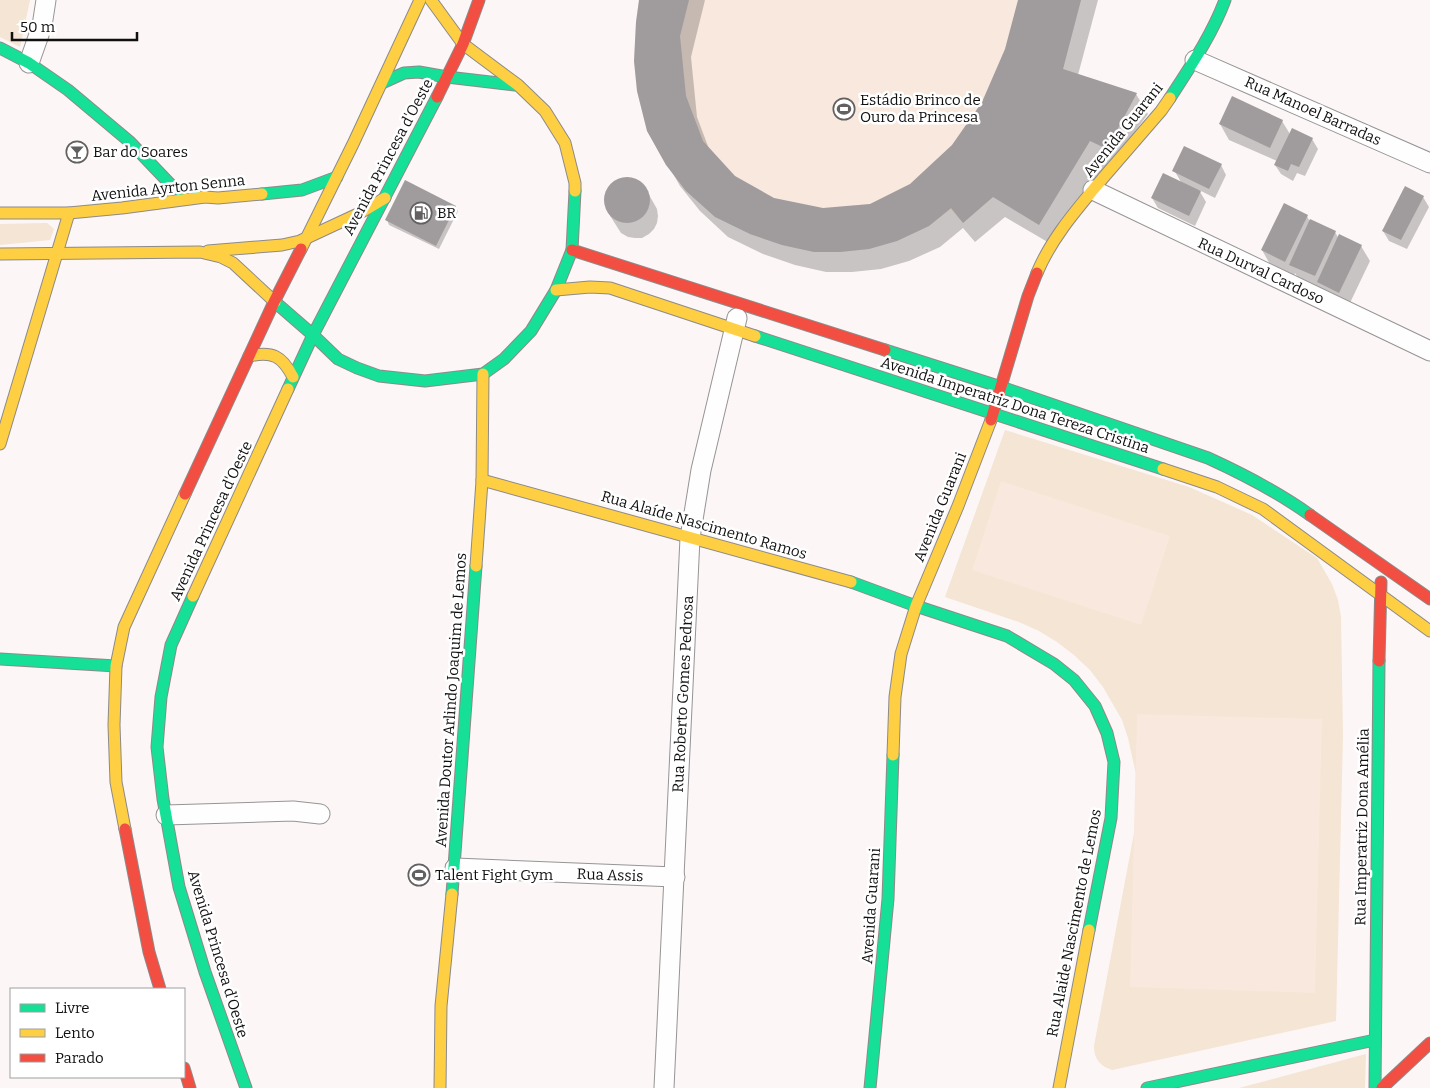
<svg xmlns="http://www.w3.org/2000/svg" width="1430" height="1088" font-family="Bitter,serif">
  <style>
    .park { fill: #f4e5d4 }
    .pitch { fill: #f8e8de }
    .shadow { fill: #0003 }
    .building { fill: #a09b9c }
    .lines { fill: none; stroke-linecap: round; stroke-linejoin: round }
    .street-casing { stroke: #969494; stroke-width: 21 }
    .fast-casing { stroke: #8d8a8a; stroke-width: 13 }
    .slow-casing { stroke: #8d8a8a; stroke-width: 13 }
    .jam-casing { stroke: #8d8a8a; stroke-width: 13 }
    .street { stroke: #fffefe; stroke-width: 19 }
    .fast { stroke: #16e098; stroke-width: 11 }
    .slow { stroke: #ffcf43; stroke-width: 11 }
    .jam { stroke: #f24e42; stroke-width: 11 }
    .labels { text-anchor: middle; stroke-width: 5; stroke-linejoin: round; paint-order: stroke }
    .poi-label { font-size: 15px; fill: #101010; stroke: #fff; text-anchor: start }
    .street-label { font-size: 15px; fill: #101010; stroke: #fff }
  </style>
  <rect width="100%" height="100%" fill="#fcf6f6"/>
  <g class="park">
    <polygon points="0,0 30,0 20,47 0,37"/>
    <polygon points="47,223 54,229 50,240 0,245 0,224"/>
    <path d="M1005,430L1189,487L1252,515L1317,558L1332,584L1338,600L1341,617L1343,736L1336,1021L1112,1070C1100,1066 1094,1059 1094,1046L1135,828L1136,774L1128,738L1122,720L1103,687L1090,670L1074,655L1057,642L1039,631L1019,622L945,597Z"/>
    <polygon points="1366,1054 1365,1088 1239,1088"/>
  </g>
  <g class="pitch">
    <polygon points="639,0 1081,0 1063,69 1016,162 993,197 963,223 951,209 929,226 897,241 869,249 840,252 814,252 782,245 750,234 666,165 647,131 637,91 634,61 636,22"/>
    <polygon points="1001,481 1170,536 1141,625 972,570"/>
    <polygon points="1137,714 1322,719 1315,993 1130,987"/>
  </g>
  <g class="shadow">
    <polygon points="640,0 705,0 691,57 697,117 709,149 734,177 773,199 823,210 870,205 911,185 953,146 983,103 1006,50 1020,0 1098,0 1078,75 1136,94 1148,114 1051,244 1005,217 975,242 963,228 940,247 909,261 881,269 852,272 826,272 795,265 763,254 728,237 700,211 680,186 648,130"/>
    <polygon points="1282,121 1290,134 1292,129 1312,139 1318,149 1305,176 1297,173 1293,181 1281,174 1275,165 1277,161 1229,140 1220,124"/>
    <polygon points="1221,165 1226,175 1215,198 1199,190 1206,202 1195,226 1158,208 1152,198 1181,182 1174,170"/>
    <polygon points="625,178 632,179 638,182 644,186 657,209 658,216 657,223 654,229 649,234 642,238 635,238 628,237 621,233 607,211 605,204 605,197 607,190 612,184 618,180"/>
    <polygon points="1423,197 1429,207 1407,249 1389,241 1383,231"/>
    <polygon points="455,207 458,211 439,249 389,225 387,220"/>
    <polygon points="1307,216 1309,220 1335,232 1339,239 1361,246 1370,261 1348,307 1299,280 1295,273 1294,277 1271,266 1262,250"/>
  </g>
  <g class="building">
    <polygon points="639,0 689,0 680,36 686,96 703,141 735,176 774,198 823,208 870,204 910,184 952,145 982,102 1005,49 1018,0 1081,0 1063,69 1137,93 1107,149 1090,141 1039,225 993,197 963,223 951,208 929,226 897,241 869,249 840,252 814,252 782,245 750,234 715,217 686,191 666,165 647,131 637,91 634,61 636,22"/>
    <polygon points="1232,96 1283,120 1270,148 1219,124"/>
    <polygon points="1292,128 1313,138 1299,167 1291,164 1288,171 1274,165"/>
    <polygon points="1184,146 1222,164 1209,189 1172,171"/>
    <polygon points="1163,173 1201,191 1189,216 1151,198"/>
    <circle cx="627" cy="200" r="23"/>
    <polygon points="405,180 456,206 436,246 385,220"/>
    <polygon points="1405,186 1424,196 1401,240 1382,231"/>
    <polygon points="1284,203 1308,215 1285,262 1261,250"/>
    <polygon points="1310,219 1336,231 1315,276 1289,265"/>
    <polygon points="1339,234 1362,245 1339,293 1317,282"/>
  </g>
  <g class="lines">
    <g class="street-casing">
      <g id="street">
        <polyline points="1195,60 1430,163"/>
        <polyline points="29,63 42,26 46,0"/>
        <polyline points="1093,190 1430,351"/>
        <polyline points="166,815 293,811 320,814"/>
        <polyline points="455,868 675,877"/>
        <polyline points="664,1088 690,538 701,470 737,318"/>
      </g>
    </g>
    <g class="fast-casing">
      <g id="fast">
        <polyline points="0,48 29,63 68,90 130,142 172,186 183,192 202,196"/>
        <polyline points="382,83 404,73 419,72 447,77 515,85"/>
        <path d="M1170,98C1190,67 1212,35 1225,0"/>
        <polyline points="262,194 302,190 337,177"/>
        <polyline points="275,302 313,335 338,359 357,368 379,376 425,381 483,374 504,359 531,331 556,290 572,250 575,191"/>
        <polyline points="755,336 1163,469"/>
        <path d="M885,350L1001,387L1208,458C1243,474 1278,492 1310,515"/>
        <polyline points="288,389 313,335 437,97"/>
        <polyline points="851,582 916,606 1007,636 1054,664 1074,680 1095,706 1107,733 1114,762 1111,818 1089,930"/>
        <polyline points="193,596 171,645 161,697 157,747 163,799 179,887 205,972 246,1088"/>
        <polyline points="0,659 116,666"/>
        <polyline points="452,894 476,566"/>
        <polyline points="870,1088 888,899 893,755"/>
        <polyline points="1147,1088 1375,1040"/>
        <polyline points="1375,1088 1379,661"/>
      </g>
    </g>
    <g class="slow-casing">
      <g id="slow">
        <polyline points="431,0 463,44 518,85 545,111 565,143 575,183 575,191"/>
        <polyline points="0,213 69,213 122,208 205,197 218,198 262,194"/>
        <polyline points="301,249 353,144 420,0"/>
        <polyline points="208,251 282,245 300,241 360,213 385,198"/>
        <polyline points="0,254 200,252 221,257 233,263 275,302"/>
        <path d="M1037,273C1052,237 1078,208 1103,178C1122,156 1142,133 1161,111L1170,98"/>
        <polyline points="556,290 590,287 610,288 755,336"/>
        <path d="M249,356C273,351 282,356 293,377"/>
        <polyline points="0,444 69,213"/>
        <polyline points="1163,469 1217,487 1263,509 1430,631"/>
        <polyline points="482,480 851,582"/>
        <polyline points="476,566 482,481 483,374"/>
        <polyline points="193,596 288,389"/>
        <polyline points="893,755 895,697 901,654 916,606 958,506 991,420"/>
        <polyline points="125,829 116,782 114,725 116,666 124,627 185,494"/>
        <polyline points="440,1088 441,1006 452,894"/>
        <polyline points="1059,1088 1089,930"/>
      </g>
    </g>
    <g class="jam-casing">
      <g id="jam">
        <polyline points="437,97 463,44 479,0"/>
        <polyline points="572,250 885,350"/>
        <polyline points="991,420 1028,296 1037,273"/>
        <polyline points="185,494 274,302 301,249"/>
        <polyline points="1310,515 1430,599"/>
        <polyline points="1379,661 1381,582"/>
        <polyline points="125,829 149,952 160,989"/>
        <polyline points="184,1068 190,1088"/>
        <polyline points="1382,1088 1430,1043"/>
      </g>
    </g>
    <use href="#street" class="street"/>
    <use href="#fast" class="fast"/>
    <use href="#slow" class="slow"/>
    <use href="#jam" class="jam"/>
  </g>
  <defs>
    <g id="stadium-ring" transform="scale(1.125)"><circle r="9.5" fill="#fff" stroke="#636060" stroke-width="1.5"/><path d="M0-5a6.5 5 0 1 0 0 10a6.5 5 0 1 0 0-10ZM-3.5-1.8h7v3.6h-7Z" fill="#636060"/></g>
    <g id="bar-ring" transform="scale(1.125)"><circle r="9.5" fill="#fff" stroke="#636060" stroke-width="1.5"/><path d="M-6-5H6L.8 .8V4.5H3.5V6h-7V4.5H-.8V.8Z" fill="#636060"/></g>
    <g id="fuel-ring" transform="scale(1.125)"><circle r="9.5" fill="#fff" stroke="#636060" stroke-width="1.5"/><path d="M-5.5-6h7V0h2V4h1.3V-2.5L3-4.5l.8-.8L6-3V5H2.5V1h-1V6h-7ZM-4.2-4.7v3.2H.2V-4.7Z" fill="#636060"/></g>
  </defs>
  <g fill-rule="evenodd">
    <use href="#stadium-ring" x="844" y="109"/>
    <use href="#bar-ring" x="77" y="152"/>
    <use href="#fuel-ring" x="421" y="213"/>
    <use href="#stadium-ring" x="419" y="875"/>
  </g>
  <g class="labels">
    <g class="poi-label">
      <text x="860" y="105">Estádio Brinco de<tspan x="860" dy="17">Ouro da Princesa</tspan></text>
      <text x="93" y="157">Bar do Soares</text>
      <text x="437" y="218">BR</text>
      <text x="435" y="880">Talent Fight Gym</text>
    </g>
    <g class="street-label">
      <text transform="translate(1313 111) rotate(24)" y="5">Rua Manoel Barradas</text>
      <text transform="translate(1123 130) rotate(-51)" y="5">Avenida Guarani</text>
      <text transform="translate(388 157) rotate(-62)" y="5">Avenida Princesa d'Oeste</text>
      <text transform="translate(168 188) rotate(-6)" y="5">Avenida Ayrton Senna</text>
      <text transform="translate(1261 271) rotate(25)" y="5">Rua Durval Cardoso</text>
      <text transform="translate(1015 405) rotate(18)" y="5">Avenida Imperatriz Dona Tereza Cristina</text>
      <text transform="translate(940 507) rotate(-68)" y="5">Avenida Guarani</text>
      <text transform="translate(211 521) rotate(-65)" y="5">Avenida Princesa d'Oeste</text>
      <text transform="translate(704 525) rotate(16)" y="5">Rua Alaíde Nascimento Ramos</text>
      <text transform="translate(683 694) rotate(-87)" y="5">Rua Roberto Gomes Pedrosa</text>
      <text transform="translate(451 700) rotate(-86)" y="5">Avenida Doutor Arlindo Joaquim de Lemos</text>
      <text transform="translate(1362 827) rotate(-89)" y="5">Rua Imperatriz Dona Amélia</text>
      <text transform="translate(610 875) rotate(2)" y="5">Rua Assis</text>
      <text transform="translate(871 906) rotate(-86)" y="5">Avenida Guarani</text>
      <text transform="translate(1074 923) rotate(-79)" y="5">Rua Alaide Nascimento de Lemos</text>
      <text transform="translate(218 954) rotate(73)" y="5">Avenida Princesa d'Oeste</text>
    </g>
  </g>
  <rect x="10" y="988" width="175" height="90" fill="#ffffff" stroke="#9f9f9f"/>
  <rect x="20" y="1004" width="25" height="8" fill="#16e098" stroke="#9f9f9f"/>
  <text x="55" y="1013" font-size="15" fill="#101010">Livre</text>
  <rect x="20" y="1029" width="25" height="8" fill="#ffcf43" stroke="#9f9f9f"/>
  <text x="55" y="1038" font-size="15" fill="#101010">Lento</text>
  <rect x="20" y="1054" width="25" height="8" fill="#f24e42" stroke="#9f9f9f"/>
  <text x="55" y="1063" font-size="15" fill="#101010">Parado</text>
  <path d="M12 32v8h125v-8" fill="none" stroke="#101010" stroke-width="2.5"/>
  <text x="20" y="32" font-size="15" fill="#101010" stroke="#ffffff" stroke-width="4" paint-order="stroke">50 m</text>
</svg>
